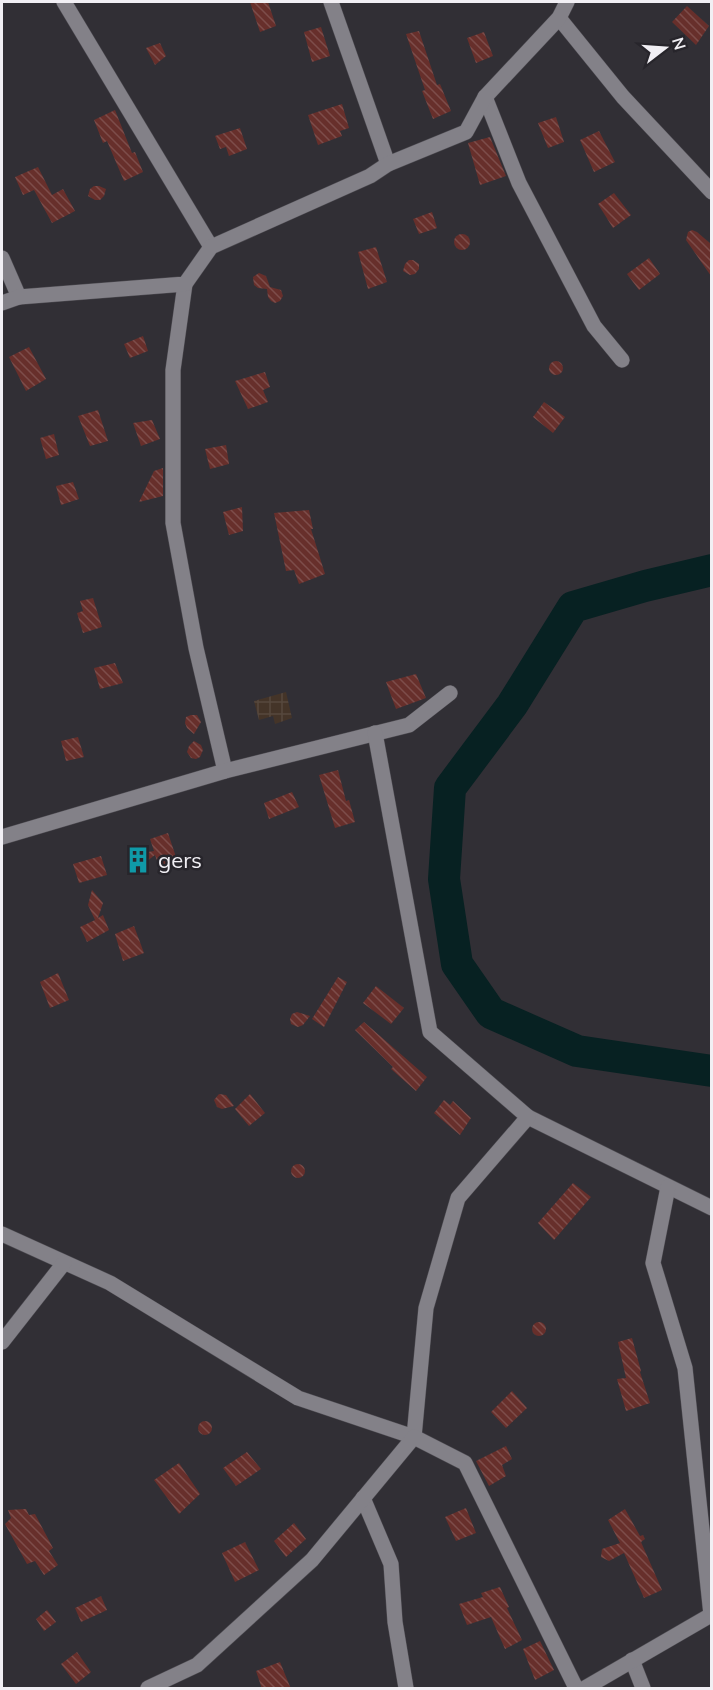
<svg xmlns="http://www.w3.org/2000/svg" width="713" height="1690" font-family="Mulish,sans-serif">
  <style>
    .industrial { fill: url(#industrial-grid) }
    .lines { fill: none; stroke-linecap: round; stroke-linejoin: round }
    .river { stroke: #072122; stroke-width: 32 }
    .building { fill: url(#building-back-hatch) }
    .minor-casing { stroke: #4d4b51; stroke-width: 16 }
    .minor { stroke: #838188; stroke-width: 15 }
    .labels { text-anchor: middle; stroke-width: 5; stroke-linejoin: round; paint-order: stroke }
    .poi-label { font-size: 22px; fill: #f1eff4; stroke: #27252b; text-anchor: start }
  </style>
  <defs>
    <pattern id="industrial-grid" width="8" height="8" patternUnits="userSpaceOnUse" patternTransform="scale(1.5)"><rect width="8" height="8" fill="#443428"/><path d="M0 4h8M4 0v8" fill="none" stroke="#56483d"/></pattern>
    <pattern id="building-back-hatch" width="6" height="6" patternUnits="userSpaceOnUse" patternTransform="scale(1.5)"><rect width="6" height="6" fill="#672f2b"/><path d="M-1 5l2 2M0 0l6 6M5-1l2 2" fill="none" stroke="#7d4d4a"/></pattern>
  </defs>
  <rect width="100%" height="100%" fill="#312f35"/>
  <polygon class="industrial" points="286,692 292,718 275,724 273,716 259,720 254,701"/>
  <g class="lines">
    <polyline class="river" points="712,570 645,586 573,607 512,705 450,788 444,879 457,964 491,1013 577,1051 712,1071"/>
  </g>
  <g class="building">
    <polygon points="250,2 268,2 276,26 260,32"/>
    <polygon points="687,6 709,26 696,45 672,22"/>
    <polygon points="321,27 330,56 312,62 304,32"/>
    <polygon points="419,31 437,85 440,84 451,111 433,119 422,91 425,90 406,34"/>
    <polygon points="484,32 493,56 476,63 467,38"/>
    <polygon points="160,43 166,56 155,65 146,48"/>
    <polygon points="342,104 349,128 340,131 342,136 318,145 308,115"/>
    <polygon points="115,110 132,153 135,152 143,172 124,181 107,141 103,143 94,120"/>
    <polygon points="556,117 564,142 548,148 538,123"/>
    <polygon points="240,128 247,149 229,156 226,147 220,149 215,136"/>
    <polygon points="599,131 615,162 594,172 580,140"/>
    <polygon points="490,137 506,176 480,185 468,143"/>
    <polygon points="38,167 52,195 63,189 75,211 52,223 34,190 23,195 15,177"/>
    <polygon points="94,186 99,186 106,189 104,196 100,200 95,200 88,196 90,189"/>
    <polygon points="614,193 631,215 613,228 598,204"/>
    <polygon points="432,212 437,228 419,234 413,219"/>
    <polygon points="692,230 697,232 711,244 711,276 686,240 688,232"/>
    <circle cx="462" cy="242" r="8"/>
    <polygon points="376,247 387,282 368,289 358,252"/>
    <polygon points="649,258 660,274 639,290 627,274"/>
    <polygon points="409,260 413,260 419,264 419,269 415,274 410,275 403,271 405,264"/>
    <polygon points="259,273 266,276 270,287 281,290 283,296 280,301 275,303 271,301 268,297 267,289 258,288 254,285 253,277"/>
    <polygon points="143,336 148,351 130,358 124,344"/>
    <polygon points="29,347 46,379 26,391 9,357"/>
    <circle cx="556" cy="368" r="7"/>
    <polygon points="265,372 270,387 263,390 268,402 248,409 235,381"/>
    <polygon points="544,402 565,417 553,433 533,417"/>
    <polygon points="98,410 108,441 90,446 78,416"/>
    <polygon points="152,420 160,439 141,446 133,423"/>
    <polygon points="54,434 59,455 46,459 40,438"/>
    <polygon points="226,445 229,464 210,469 205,449"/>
    <polygon points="163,468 163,496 139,502 154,471"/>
    <polygon points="73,482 79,499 61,505 56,486"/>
    <polygon points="242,507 243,531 229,535 223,512"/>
    <polygon points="309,510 313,529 311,529 325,574 299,584 294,570 286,571 274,513"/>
    <polygon points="93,598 102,627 83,633 77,613 83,611 80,601"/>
    <polygon points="115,663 123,683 100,689 94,668"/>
    <polygon points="416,674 426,698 396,709 386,682"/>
    <polygon points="191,715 197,715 201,722 194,734 187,728 185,723 186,717"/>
    <polygon points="78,737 84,757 66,761 61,741"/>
    <polygon points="194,741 201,745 203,750 200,757 196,759 191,758 187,752 189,746"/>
    <polygon points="338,770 346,801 349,800 355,822 335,828 319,775"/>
    <polygon points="292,792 299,807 269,819 264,803"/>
    <polygon points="168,833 178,863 160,869 155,855 134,871 129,855 154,851 150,839"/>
    <polygon points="101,856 107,875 79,883 73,864"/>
    <polygon points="92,890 103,903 98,918 103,915 109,930 87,942 80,927 95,920 88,905"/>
    <polygon points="134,926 144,953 123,961 115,934"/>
    <polygon points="58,973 69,1000 50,1008 40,982"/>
    <polygon points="338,977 347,982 324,1027 312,1019"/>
    <polygon points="376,986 404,1008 391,1024 363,1003"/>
    <polygon points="297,1012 310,1016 303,1025 298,1027 291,1024 290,1019 292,1014"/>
    <polygon points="364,1022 427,1077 416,1091 391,1069 393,1067 355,1030"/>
    <polygon points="219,1094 226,1095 234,1106 222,1109 217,1107 214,1100"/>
    <polygon points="250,1094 265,1113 249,1126 235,1109"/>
    <polygon points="444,1100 450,1105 453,1101 471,1118 460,1135 434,1113"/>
    <circle cx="298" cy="1171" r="7"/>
    <polygon points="573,1183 591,1197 554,1240 538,1223"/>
    <circle cx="539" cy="1329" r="7"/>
    <polygon points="632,1338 641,1371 640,1372 650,1403 626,1411 617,1379 626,1378 618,1342"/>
    <polygon points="512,1391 527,1408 506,1428 491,1412"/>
    <circle cx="205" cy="1428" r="7"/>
    <polygon points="506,1446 512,1459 502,1465 506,1476 489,1486 476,1461"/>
    <polygon points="247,1452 261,1469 236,1486 223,1468"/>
    <polygon points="179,1463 200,1494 179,1514 154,1480"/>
    <polygon points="466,1508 476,1533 456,1541 445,1517"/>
    <polygon points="26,1509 29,1515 35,1514 53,1548 49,1551 58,1565 44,1575 35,1561 27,1564 5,1524 11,1518 8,1510"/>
    <polygon points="625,1509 640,1536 643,1535 645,1539 641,1542 662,1590 644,1598 624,1553 609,1561 601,1557 602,1549 620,1543 608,1520"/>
    <polygon points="294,1523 306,1539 286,1557 274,1541"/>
    <polygon points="245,1542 259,1570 235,1582 222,1553"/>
    <polygon points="500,1587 509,1607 507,1608 522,1640 505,1649 491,1617 467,1625 459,1604 483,1597 481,1593"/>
    <polygon points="101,1596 107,1610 81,1622 75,1608"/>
    <polygon points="47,1610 56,1622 44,1631 36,1619"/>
    <polygon points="540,1641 554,1670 535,1680 523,1649"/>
    <polygon points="77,1652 91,1672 76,1684 61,1664"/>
    <polygon points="280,1662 291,1689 262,1689 256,1671"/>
  </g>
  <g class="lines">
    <g class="minor-casing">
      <g id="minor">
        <polyline points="64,2 211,247"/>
        <polyline points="331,2 388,164"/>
        <polyline points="559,18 623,97 712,192"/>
        <polyline points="485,97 519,183 594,326 622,360"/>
        <polyline points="2,258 19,297"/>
        <polyline points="185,284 173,370 173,523 196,648 225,771"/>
        <polyline points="2,303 19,297 185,284 211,247 370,176 388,164 466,132 485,97 559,18 567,2"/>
        <polyline points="2,837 225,771 409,725 450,693"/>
        <polyline points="528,1117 712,1208"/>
        <polyline points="2,1234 110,1283 298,1398 414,1437 426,1308 458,1198 528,1117 430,1032 375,733"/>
        <polyline points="2,1342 64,1263"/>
        <polyline points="363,1498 391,1564 395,1622 406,1688"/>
        <polyline points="632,1660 643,1688"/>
        <polyline points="148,1688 197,1665 312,1560 414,1437 465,1463 576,1688"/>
        <polyline points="585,1688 711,1615 685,1368 653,1263 668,1187"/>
      </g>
    </g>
    <use href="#minor" class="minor"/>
  </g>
  <defs>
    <g id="building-bare" transform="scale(2.07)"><path d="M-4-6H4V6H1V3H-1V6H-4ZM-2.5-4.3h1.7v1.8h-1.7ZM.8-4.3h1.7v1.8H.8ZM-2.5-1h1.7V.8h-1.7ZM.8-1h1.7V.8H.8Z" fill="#0f9aa8" stroke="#27252b" stroke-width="2.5" paint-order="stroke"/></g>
  </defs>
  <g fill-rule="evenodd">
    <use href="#building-bare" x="138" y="860"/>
  </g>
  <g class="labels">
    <g class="poi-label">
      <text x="158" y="868">gers</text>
    </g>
  </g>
  <rect width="713" height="1690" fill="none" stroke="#f1eff4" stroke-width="6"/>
  <g transform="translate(665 48) rotate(73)" stroke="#27252b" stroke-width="4.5" paint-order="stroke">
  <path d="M0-4.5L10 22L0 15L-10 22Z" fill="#f1eff4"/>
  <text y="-9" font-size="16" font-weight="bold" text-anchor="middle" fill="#f1eff4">N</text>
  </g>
</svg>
